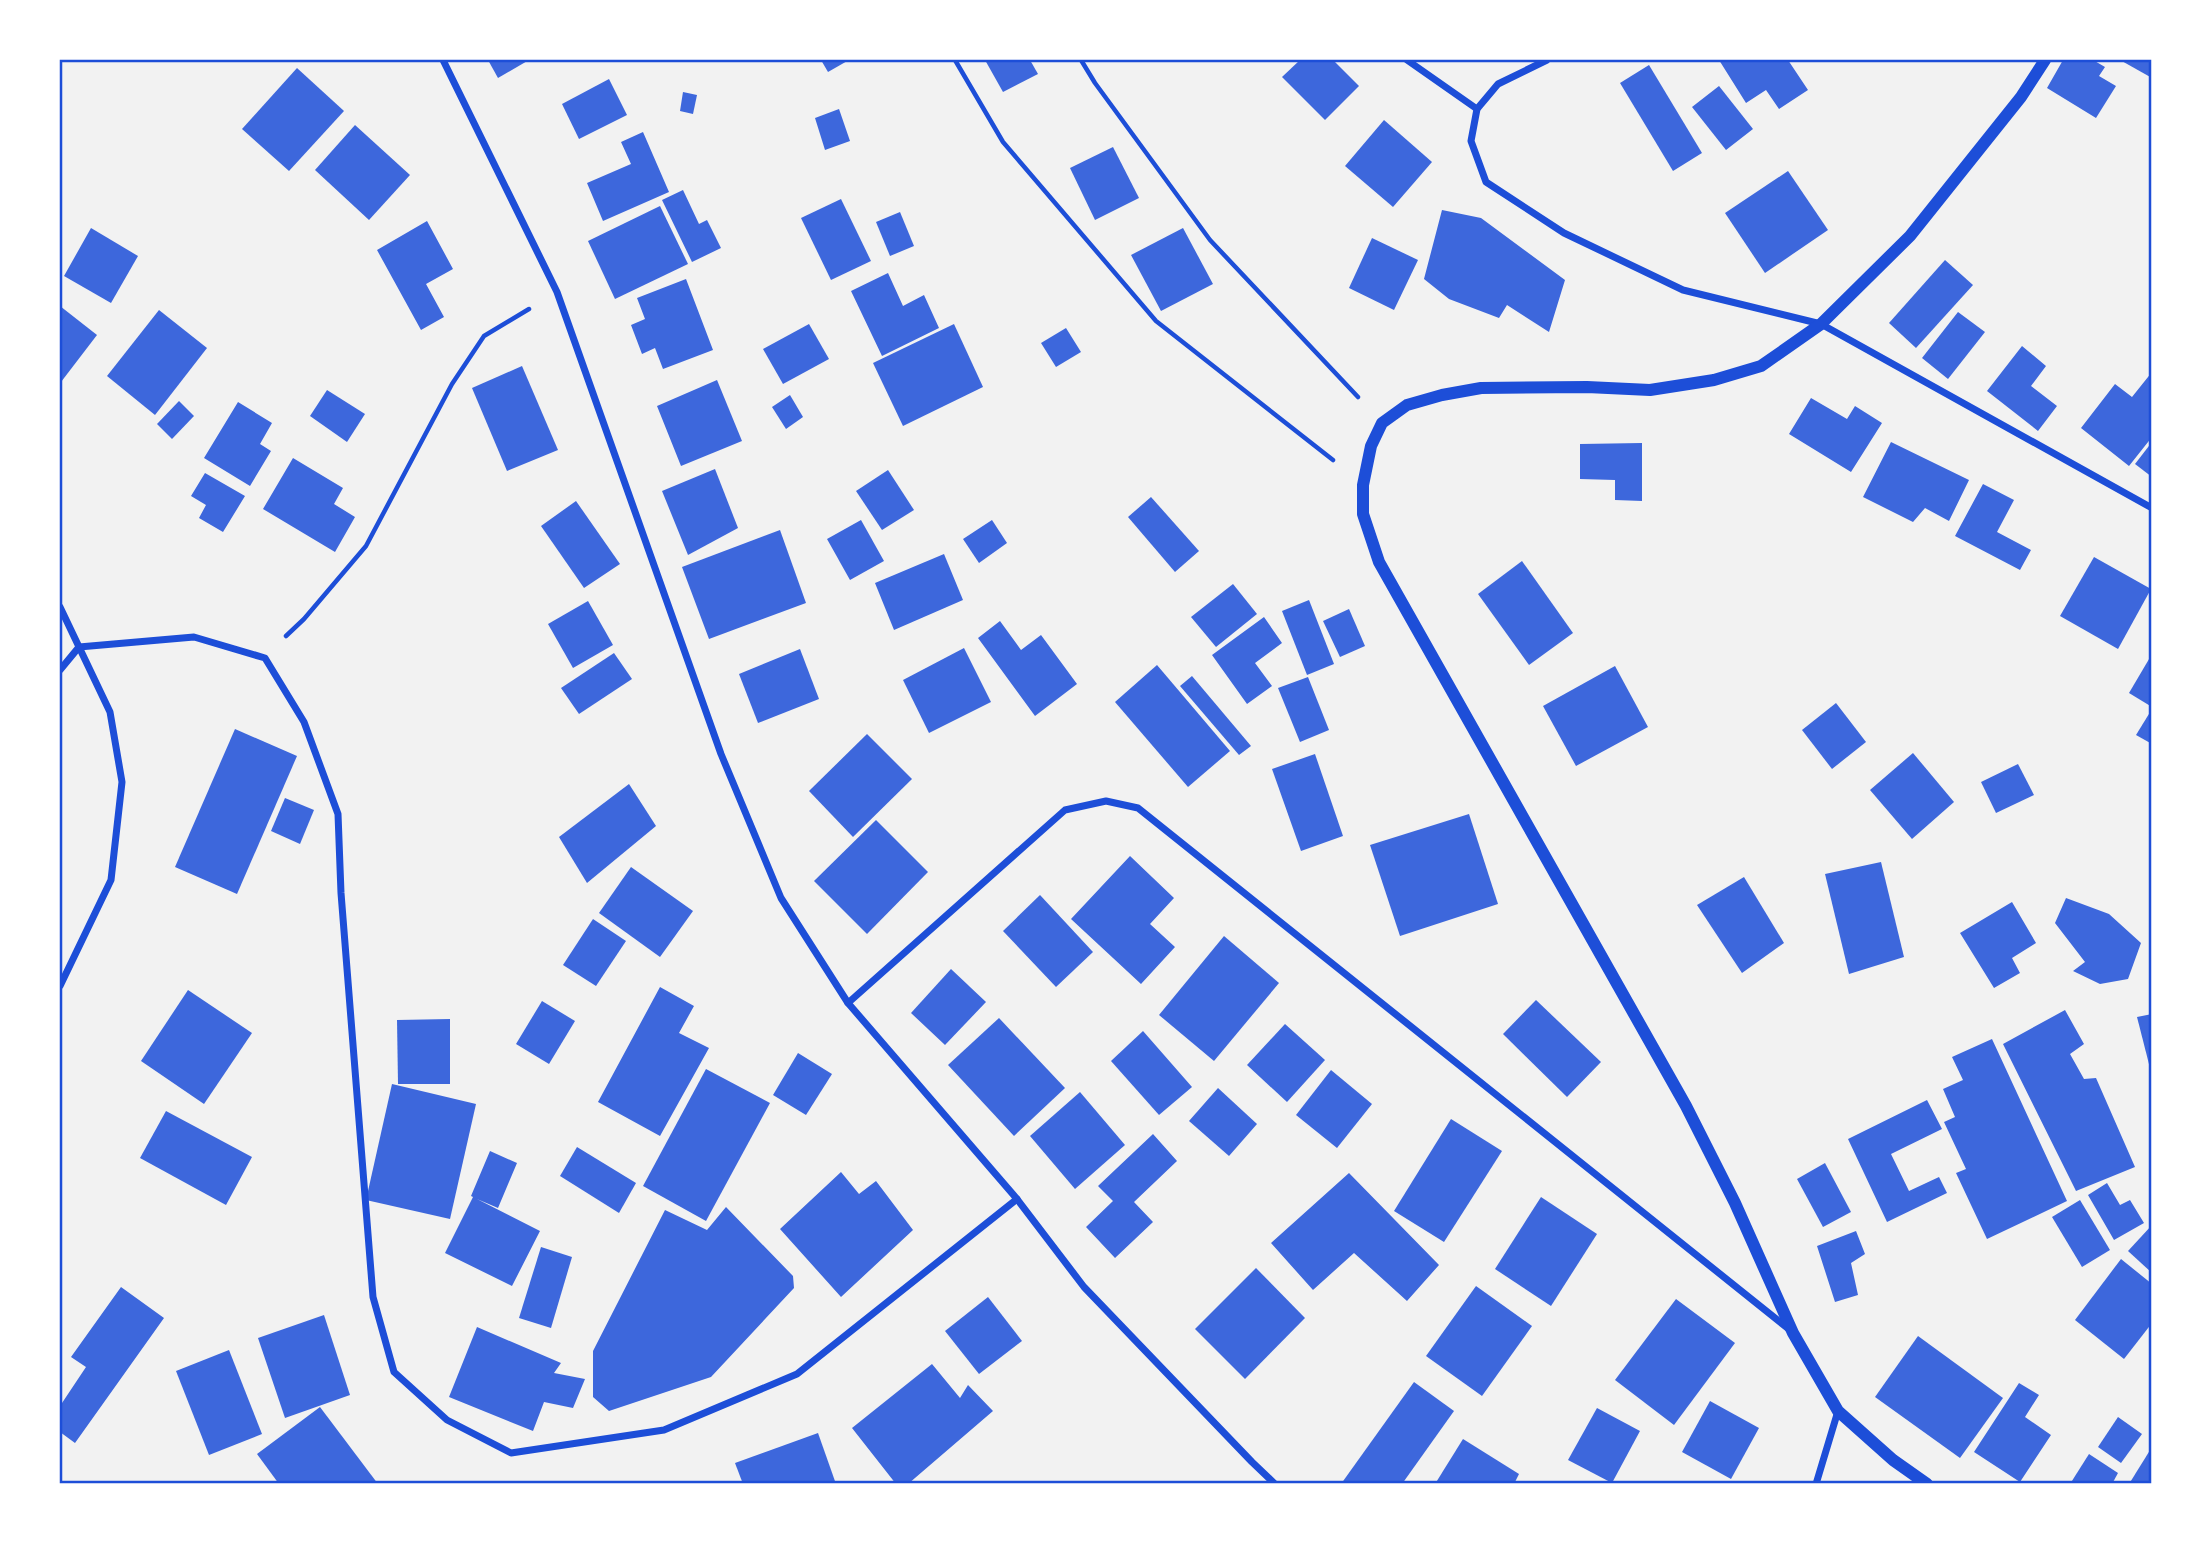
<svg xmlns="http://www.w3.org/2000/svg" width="2211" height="1543" font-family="Poppins,sans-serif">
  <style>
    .building { fill: #3d67dc }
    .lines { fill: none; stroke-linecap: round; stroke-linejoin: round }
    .path { stroke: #1d4ed8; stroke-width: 4.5 }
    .minor { stroke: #1d4ed8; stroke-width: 7 }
    .tertiary { stroke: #1d4ed8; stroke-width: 12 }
    .neatline { fill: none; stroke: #1d4ed8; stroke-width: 2.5 }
  </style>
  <rect width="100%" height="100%" fill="#f2f2f2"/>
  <g class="building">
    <polygon points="488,60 529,60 498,78"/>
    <polygon points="821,60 849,60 828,72"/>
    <polygon points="985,60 1030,60 1038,74 1003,92"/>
    <polygon points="1300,60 1333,60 1359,86 1325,120 1282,77"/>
    <polygon points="1719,60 1788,60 1808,90 1779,109 1766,90 1746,103"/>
    <polygon points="2063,60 2093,60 2105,67 2099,76 2116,86 2096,118 2047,88"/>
    <polygon points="2120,60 2152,60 2152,78"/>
    <polygon points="1649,65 1702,153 1673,171 1620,83"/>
    <polygon points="297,68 344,111 289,171 242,129"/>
    <polygon points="609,79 627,115 579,139 562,104"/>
    <polygon points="1719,86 1753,129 1726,150 1692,107"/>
    <polygon points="683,92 697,95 693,114 680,111"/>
    <polygon points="839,109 850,141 825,150 815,118"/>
    <polygon points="1384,120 1432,162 1393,207 1345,166"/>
    <polygon points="355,125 410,175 369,220 315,170"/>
    <polygon points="643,132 669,192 603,221 587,183 631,164 621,142"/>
    <polygon points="1113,147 1139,198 1095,220 1070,168"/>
    <polygon points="1788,171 1828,230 1765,273 1725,213"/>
    <polygon points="683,190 699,224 707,220 721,248 692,262 662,200"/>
    <polygon points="841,199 871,261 831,280 801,218"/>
    <polygon points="660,206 688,264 615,299 588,241"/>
    <polygon points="1442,210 1481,218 1565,280 1549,332 1507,305 1499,318 1449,299 1424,279"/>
    <polygon points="900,212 914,246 890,256 876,222"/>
    <polygon points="427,221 453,269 426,284 444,317 421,330 377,250"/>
    <polygon points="91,228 138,256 111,303 64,276"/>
    <polygon points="1183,228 1213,284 1161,311 1131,255"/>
    <polygon points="1372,238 1418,260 1394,310 1349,288"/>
    <polygon points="1945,260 1973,285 1916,348 1889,323"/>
    <polygon points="888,273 903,306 924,295 939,328 882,356 851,291"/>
    <polygon points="686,279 713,350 663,369 655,348 642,354 631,325 645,319 637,298"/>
    <polygon points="60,306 97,335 61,382 60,381"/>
    <polygon points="159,310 207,348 155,415 107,376"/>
    <polygon points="1958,312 1985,332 1948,379 1922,358"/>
    <polygon points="809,324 829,359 783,384 763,349"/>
    <polygon points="954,324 983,387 903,426 873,363"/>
    <polygon points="1066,328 1081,352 1056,367 1041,343"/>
    <polygon points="2022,346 2046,366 2031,386 2057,406 2038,431 1987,391"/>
    <polygon points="522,366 558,450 507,471 472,388"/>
    <polygon points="2152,372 2152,437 2129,466 2081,428 2115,384 2132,397"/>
    <polygon points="717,380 742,441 681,466 657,406"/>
    <polygon points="327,390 365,414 347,442 310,416"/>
    <polygon points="790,395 803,417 786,429 772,407"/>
    <polygon points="1811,398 1847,419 1855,406 1882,423 1851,472 1789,434"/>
    <polygon points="179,401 194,416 172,439 157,424"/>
    <polygon points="238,402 272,423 260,444 271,451 250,486 204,458"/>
    <polygon points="1891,442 1969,480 1949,521 1925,508 1913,522 1863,497"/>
    <polygon points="2152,442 2152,477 2135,464"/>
    <polygon points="1642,443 1642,501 1615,500 1615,480 1580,479 1580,444"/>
    <polygon points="293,458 343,488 334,504 355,517 335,552 263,509"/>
    <polygon points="715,469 738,528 688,555 662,491"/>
    <polygon points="888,470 914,510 882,530 856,491"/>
    <polygon points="205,473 245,496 223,532 199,518 206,505 191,496"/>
    <polygon points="1983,484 2014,500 1997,532 2031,550 2020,570 1955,536"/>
    <polygon points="1151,497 1199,551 1175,572 1128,517"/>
    <polygon points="576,501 620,564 584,588 541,526"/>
    <polygon points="861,520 884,561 850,580 827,539"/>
    <polygon points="992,520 1007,543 979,563 963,539"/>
    <polygon points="780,530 806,603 709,639 682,567"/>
    <polygon points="944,554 963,600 894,630 875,583"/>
    <polygon points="2094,557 2151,589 2118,649 2060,616"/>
    <polygon points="1522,561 1573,633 1529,665 1478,594"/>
    <polygon points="1233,584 1257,614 1216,647 1191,617"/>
    <polygon points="1309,600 1334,664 1307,675 1282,611"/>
    <polygon points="588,601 613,645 573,668 548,624"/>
    <polygon points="1349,609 1365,646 1340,657 1323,621"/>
    <polygon points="1264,617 1282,643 1255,663 1272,686 1247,704 1212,655"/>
    <polygon points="1000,621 1021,650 1041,635 1077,684 1035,716 978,638"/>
    <polygon points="964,648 991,702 929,733 903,680"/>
    <polygon points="800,649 819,699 758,723 739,674"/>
    <polygon points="614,653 632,679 579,714 561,688"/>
    <polygon points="2152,654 2152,707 2129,693"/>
    <polygon points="1157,665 1230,751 1188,787 1115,702"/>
    <polygon points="1615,666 1648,727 1576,766 1543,706"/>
    <polygon points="1192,676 1251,746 1239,755 1180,686"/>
    <polygon points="1308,677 1329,730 1300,742 1278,688"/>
    <polygon points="1836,703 1866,742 1832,769 1802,730"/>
    <polygon points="2152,709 2152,744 2136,735"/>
    <polygon points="235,729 297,756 237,894 175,867"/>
    <polygon points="867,734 912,779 853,837 809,791"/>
    <polygon points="1913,753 1954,802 1912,839 1870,790"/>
    <polygon points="1315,754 1343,836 1301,851 1272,769"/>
    <polygon points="2018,764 2034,795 1996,813 1981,782"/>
    <polygon points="629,784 656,826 587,883 559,837"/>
    <polygon points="285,798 314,810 300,844 271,831"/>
    <polygon points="1469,814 1498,904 1400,936 1370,845"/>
    <polygon points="876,820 928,872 867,934 814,881"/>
    <polygon points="1130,856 1174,898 1150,924 1175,947 1141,984 1071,919"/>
    <polygon points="1881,862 1904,957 1849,974 1825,874"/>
    <polygon points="631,867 693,911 660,957 599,913"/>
    <polygon points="1744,877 1784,943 1742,973 1697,905"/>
    <polygon points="1040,895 1093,952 1056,987 1003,931"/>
    <polygon points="2066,898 2109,914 2141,943 2128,979 2100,984 2073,971 2085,962 2055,923"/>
    <polygon points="2012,902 2036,943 2012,958 2020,973 1994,988 1960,933"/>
    <polygon points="593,919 626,941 596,986 563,965"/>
    <polygon points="1224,936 1279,983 1214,1061 1159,1015"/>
    <polygon points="951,969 986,1002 945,1045 911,1013"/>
    <polygon points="660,987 694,1006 679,1033 709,1048 660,1136 598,1102"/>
    <polygon points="188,990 252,1033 204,1104 141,1061"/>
    <polygon points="1536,1000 1601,1062 1567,1097 1503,1034"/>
    <polygon points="542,1001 575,1021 549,1064 516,1044"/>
    <polygon points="2065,1010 2084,1044 2070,1054 2084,1079 2096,1078 2135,1167 2076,1191 2003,1044"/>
    <polygon points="2152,1014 2152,1071 2151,1072 2137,1017"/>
    <polygon points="999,1018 1065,1088 1014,1136 948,1065"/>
    <polygon points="450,1019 450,1084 398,1084 397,1020"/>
    <polygon points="1285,1024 1325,1060 1287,1102 1247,1065"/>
    <polygon points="1143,1031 1192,1087 1159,1115 1111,1061"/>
    <polygon points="1992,1039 2067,1201 1987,1239 1956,1173 1966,1169 1944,1122 1955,1117 1943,1089 1963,1080 1952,1057"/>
    <polygon points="798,1053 832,1074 806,1115 773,1095"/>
    <polygon points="706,1069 770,1103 706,1221 643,1186"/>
    <polygon points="1331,1070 1372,1104 1337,1148 1296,1115"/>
    <polygon points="392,1084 476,1104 450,1219 366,1200"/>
    <polygon points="1218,1088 1257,1124 1229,1156 1189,1121"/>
    <polygon points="1080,1092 1125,1145 1075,1189 1030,1136"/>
    <polygon points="1927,1100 1942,1129 1891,1154 1909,1191 1939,1177 1947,1193 1887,1222 1848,1139"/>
    <polygon points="166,1111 252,1157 226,1205 140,1158"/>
    <polygon points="1451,1119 1502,1151 1444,1242 1394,1211"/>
    <polygon points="1153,1134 1177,1161 1134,1202 1153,1222 1115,1258 1086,1227 1113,1201 1098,1186"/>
    <polygon points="577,1147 636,1183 619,1213 560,1176"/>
    <polygon points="490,1151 517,1163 498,1208 477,1199 540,1231 512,1286 445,1253 473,1197 471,1196"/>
    <polygon points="1825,1163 1851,1212 1823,1227 1797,1179"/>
    <polygon points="841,1172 859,1194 876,1181 913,1230 841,1297 780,1229"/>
    <polygon points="1349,1173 1439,1265 1407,1301 1354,1253 1313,1290 1271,1243"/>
    <polygon points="2107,1183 2120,1205 2130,1200 2144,1223 2114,1240 2088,1195"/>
    <polygon points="1541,1197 1597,1234 1551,1306 1495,1269"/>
    <polygon points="2080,1200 2110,1250 2082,1267 2052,1217"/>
    <polygon points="726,1207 793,1276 794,1288 711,1377 609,1411 593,1397 593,1351 665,1210 707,1230"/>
    <polygon points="2152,1225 2152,1273 2128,1251"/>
    <polygon points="1856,1231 1865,1254 1851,1263 1858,1295 1835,1302 1817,1246"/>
    <polygon points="541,1247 572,1257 551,1328 519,1318"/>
    <polygon points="2121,1259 2152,1284 2152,1323 2124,1359 2075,1320"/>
    <polygon points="1256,1268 1305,1318 1245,1379 1195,1329"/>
    <polygon points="1476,1286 1532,1326 1482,1396 1426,1356"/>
    <polygon points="121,1287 164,1318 75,1443 60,1432 60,1406 86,1367 71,1357"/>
    <polygon points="988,1297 1022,1341 979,1374 945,1331"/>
    <polygon points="1676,1299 1735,1343 1674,1425 1615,1380"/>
    <polygon points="324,1315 350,1395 285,1418 258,1338"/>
    <polygon points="477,1327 561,1363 554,1373 585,1379 573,1408 544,1402 533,1431 449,1397"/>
    <polygon points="1918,1336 2003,1398 1960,1458 1875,1397"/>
    <polygon points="229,1350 262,1434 209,1455 176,1371"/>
    <polygon points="932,1364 960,1398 968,1385 993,1411 908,1484 896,1484 852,1428"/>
    <polygon points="1414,1382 1454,1411 1402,1484 1341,1484"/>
    <polygon points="2019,1383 2039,1395 2025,1417 2051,1435 2020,1482 1974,1452"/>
    <polygon points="1710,1401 1759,1428 1731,1479 1682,1452"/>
    <polygon points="320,1407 378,1484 279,1484 257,1454"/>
    <polygon points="1597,1408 1640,1431 1612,1483 1568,1460"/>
    <polygon points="2118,1417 2142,1434 2121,1463 2098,1447"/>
    <polygon points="818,1433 836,1484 743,1484 735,1463"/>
    <polygon points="1463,1439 1519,1474 1514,1484 1435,1484"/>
    <polygon points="2152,1447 2152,1484 2129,1484"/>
    <polygon points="2089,1454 2118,1473 2112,1484 2070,1484"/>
  </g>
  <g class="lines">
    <g class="path">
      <polyline points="955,60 1003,142 1156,321 1333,460"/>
      <polyline points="1081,60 1095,83 1210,240 1358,397"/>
      <polyline points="286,636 304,619 366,546 452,384 484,336 529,309"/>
    </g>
    <g class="minor">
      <polyline points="443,60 557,292 721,754 781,898 848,1003 1017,1199 1084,1287 1252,1462 1275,1484"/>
      <polyline points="1407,60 1477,109"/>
      <polyline points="1547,60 1498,84 1477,109 1471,141 1486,182 1564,233 1683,290 1821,324 2152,508"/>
      <polyline points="60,607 110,712 122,782 111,880 60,986"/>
      <polyline points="79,647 194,637 265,658 304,722 338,814 341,893 373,1297 394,1372 447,1420 511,1453 664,1430 797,1374 1017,1199"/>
      <polyline points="60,670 79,647"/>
      <polyline points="848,1003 1065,810 1106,801 1138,808 1790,1330"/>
      <polyline points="1816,1484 1838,1411"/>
    </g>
    <polyline class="tertiary" points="1927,1484 1893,1460 1838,1411 1793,1333 1735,1203 1686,1106 1379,562 1363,514 1363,485 1371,446 1382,423 1407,405 1442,395 1481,388 1587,387 1650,390 1714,380 1761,366 1821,324 1910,236 2021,97 2045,60"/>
  </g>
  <rect width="2211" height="1543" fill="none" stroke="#ffffff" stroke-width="122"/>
  <rect x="61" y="61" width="2089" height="1421" class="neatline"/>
</svg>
